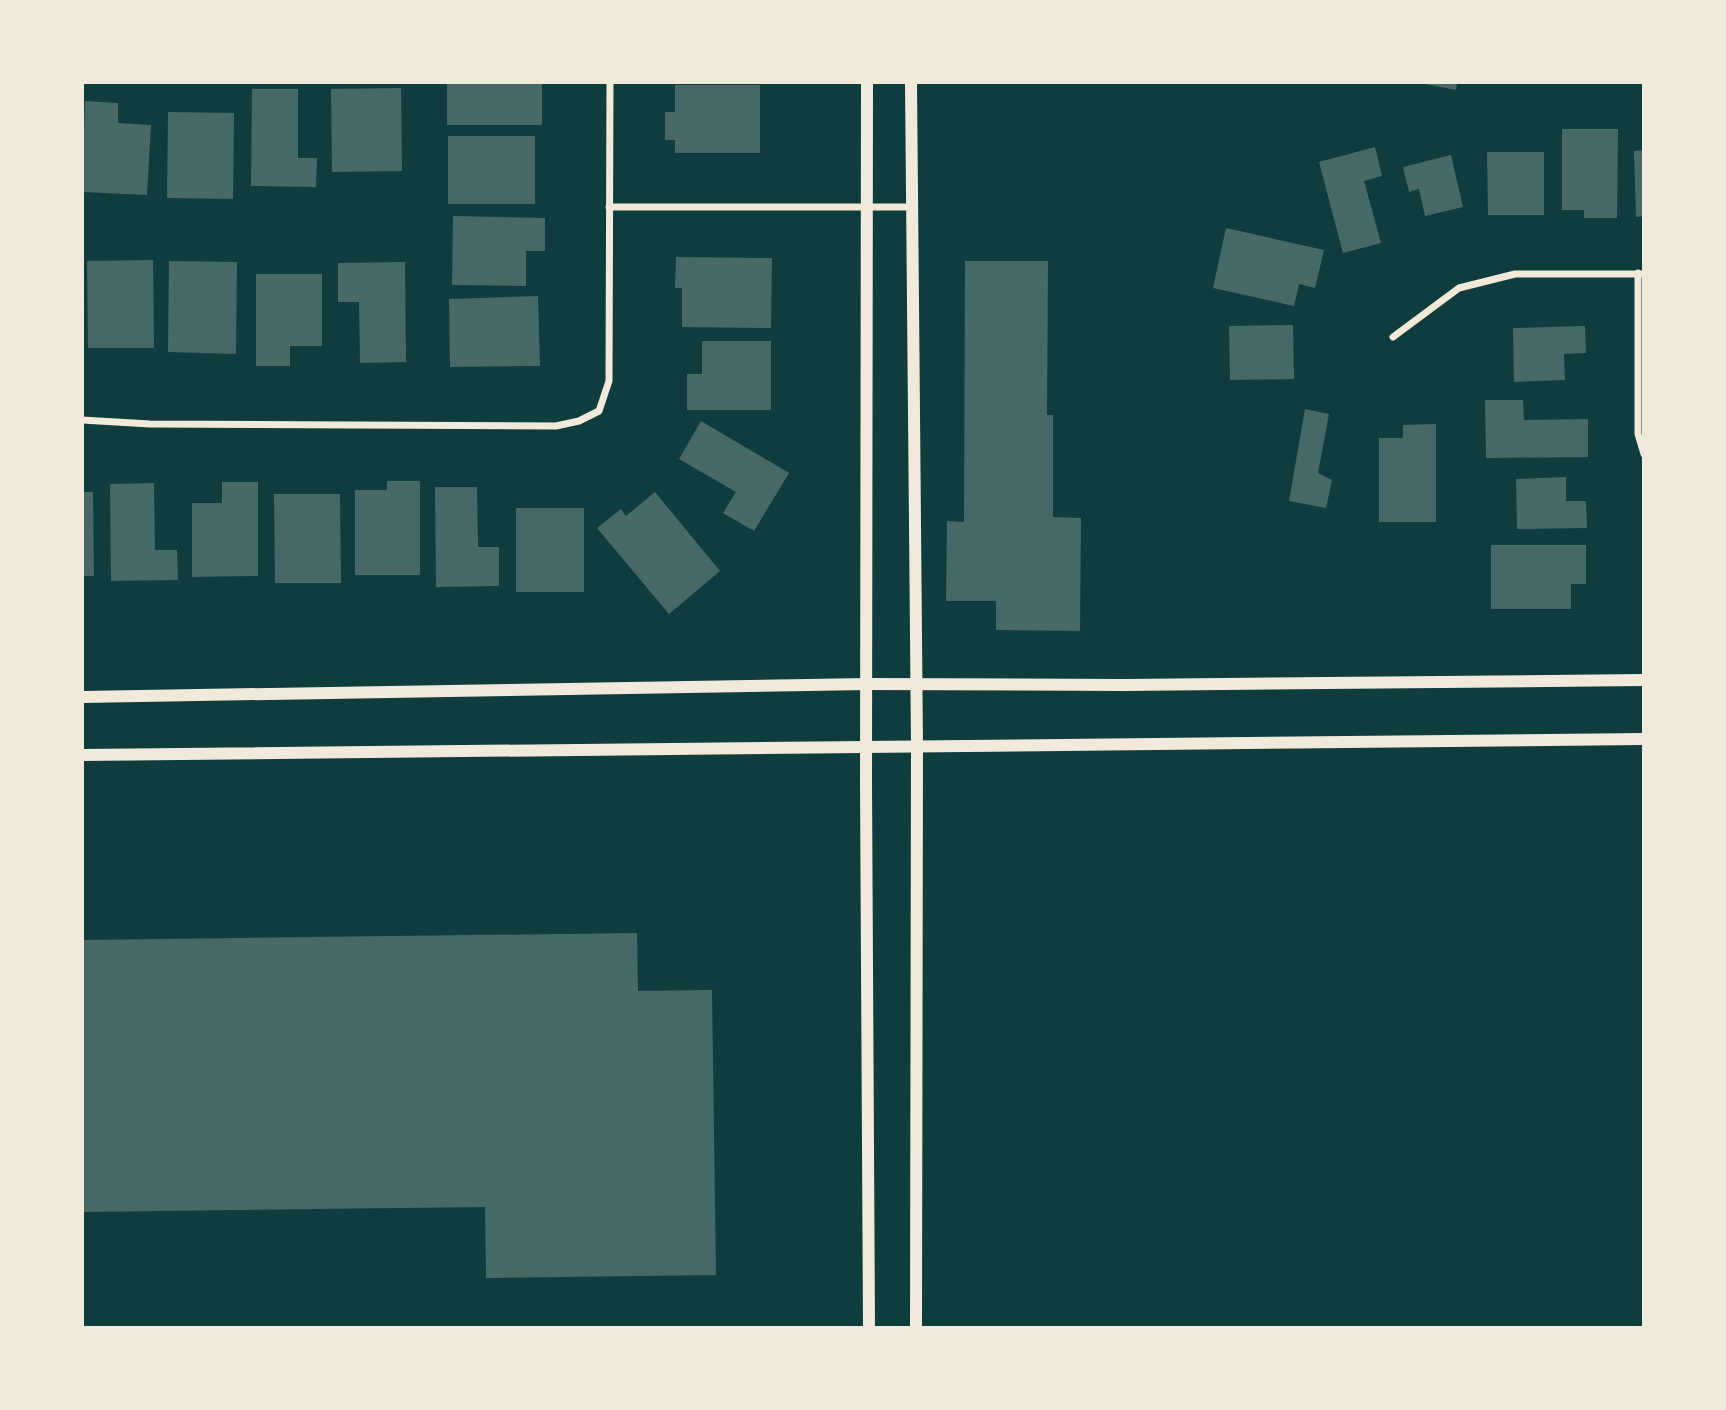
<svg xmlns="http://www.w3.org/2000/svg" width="1726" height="1410" font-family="'Space Grotesk',sans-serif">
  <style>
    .building { fill: #486865 }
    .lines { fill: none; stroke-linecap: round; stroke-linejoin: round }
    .minor { stroke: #f1e9da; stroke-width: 7 }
    .tertiary { stroke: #f1e9da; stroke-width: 12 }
  </style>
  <rect width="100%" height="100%" fill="#0f3d3e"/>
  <g class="building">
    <rect x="447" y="82" width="95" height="43"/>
    <polygon points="1414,82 1457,82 1456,90"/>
    <polygon points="675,85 760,85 760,153 675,153 675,140 665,140 665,112 675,112"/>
    <polygon points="401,88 402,171 332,172 331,89"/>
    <polygon points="252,89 298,89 298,158 317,158 316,187 251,186"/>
    <polygon points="85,101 118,103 118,123 151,125 147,195 82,192"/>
    <polygon points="168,112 234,113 233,199 167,198"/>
    <polygon points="1562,129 1618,129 1617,218 1584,218 1584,210 1562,210"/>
    <rect x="448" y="136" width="87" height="68"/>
    <polygon points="1375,147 1382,176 1364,181 1381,243 1343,253 1319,162"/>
    <polygon points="1644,150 1644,216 1636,217 1634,151"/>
    <polygon points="1487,152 1544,152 1544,215 1488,215"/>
    <polygon points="1451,155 1463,207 1425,216 1419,189 1409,192 1403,167"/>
    <polygon points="453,216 545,218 545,251 526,251 526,286 452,285"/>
    <polygon points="1226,228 1324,250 1315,288 1299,284 1294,306 1213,288"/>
    <polygon points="676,257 772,258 771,328 682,327 682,288 675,288"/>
    <polygon points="153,260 154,348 88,348 87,261"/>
    <polygon points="169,261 237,262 236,354 168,352"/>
    <polygon points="965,261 1048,261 1047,415 1053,415 1053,517 1081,518 1080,631 996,630 996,601 946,601 947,521 964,522"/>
    <polygon points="405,262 406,362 360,363 359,302 338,302 338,263"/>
    <polygon points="256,274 322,274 322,346 290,346 290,366 256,366"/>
    <polygon points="538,296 540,366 450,367 449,299"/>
    <polygon points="1293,325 1294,379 1230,380 1229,326"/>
    <polygon points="1585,326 1586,353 1564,354 1565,380 1514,382 1513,328"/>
    <polygon points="702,341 771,341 771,410 687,410 687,374 702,374"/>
    <polygon points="1485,400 1523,400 1524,420 1588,419 1588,457 1486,458"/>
    <polygon points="1305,409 1329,414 1318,473 1332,480 1326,508 1289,501"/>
    <polygon points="701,421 789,473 754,531 723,513 736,492 679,459"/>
    <polygon points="1436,424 1436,522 1379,522 1379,438 1403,438 1403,425"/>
    <polygon points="1566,477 1566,501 1586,501 1587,528 1517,529 1516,479"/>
    <polygon points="387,481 420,481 420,575 355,575 355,490 387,490"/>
    <polygon points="222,482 258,482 258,576 192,577 192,503 222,503"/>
    <polygon points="154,483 155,550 177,550 178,580 111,581 110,484"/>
    <polygon points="435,487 477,487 478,547 499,547 499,586 436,587"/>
    <polygon points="82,492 93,492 94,576 82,576"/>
    <polygon points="655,492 720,571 669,614 597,528 621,509 626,516"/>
    <polygon points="274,494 340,494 341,583 275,583"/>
    <rect x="516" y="508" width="68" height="84"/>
    <polygon points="1491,545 1586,545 1586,584 1571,584 1571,609 1491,609"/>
    <polygon points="637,933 638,991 712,990 716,1275 486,1278 485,1207 82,1212 82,940"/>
  </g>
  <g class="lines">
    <g class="minor">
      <polyline points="609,207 912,207"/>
      <polyline points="1638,273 1638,434 1644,454"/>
      <polyline points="1393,337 1459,288 1515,274 1644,274"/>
      <polyline points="82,420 150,424 556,426 579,421 599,411 609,381 610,82"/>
    </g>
    <g class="tertiary">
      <polyline points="867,82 866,784 869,1328"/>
      <polyline points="911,82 917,746 916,1328"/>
      <polyline points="82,697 868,684 1125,685 1644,680"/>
      <polyline points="82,755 1644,739"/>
    </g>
  </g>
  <rect width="1726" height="1410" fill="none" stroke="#f1e9da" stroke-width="168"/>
</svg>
